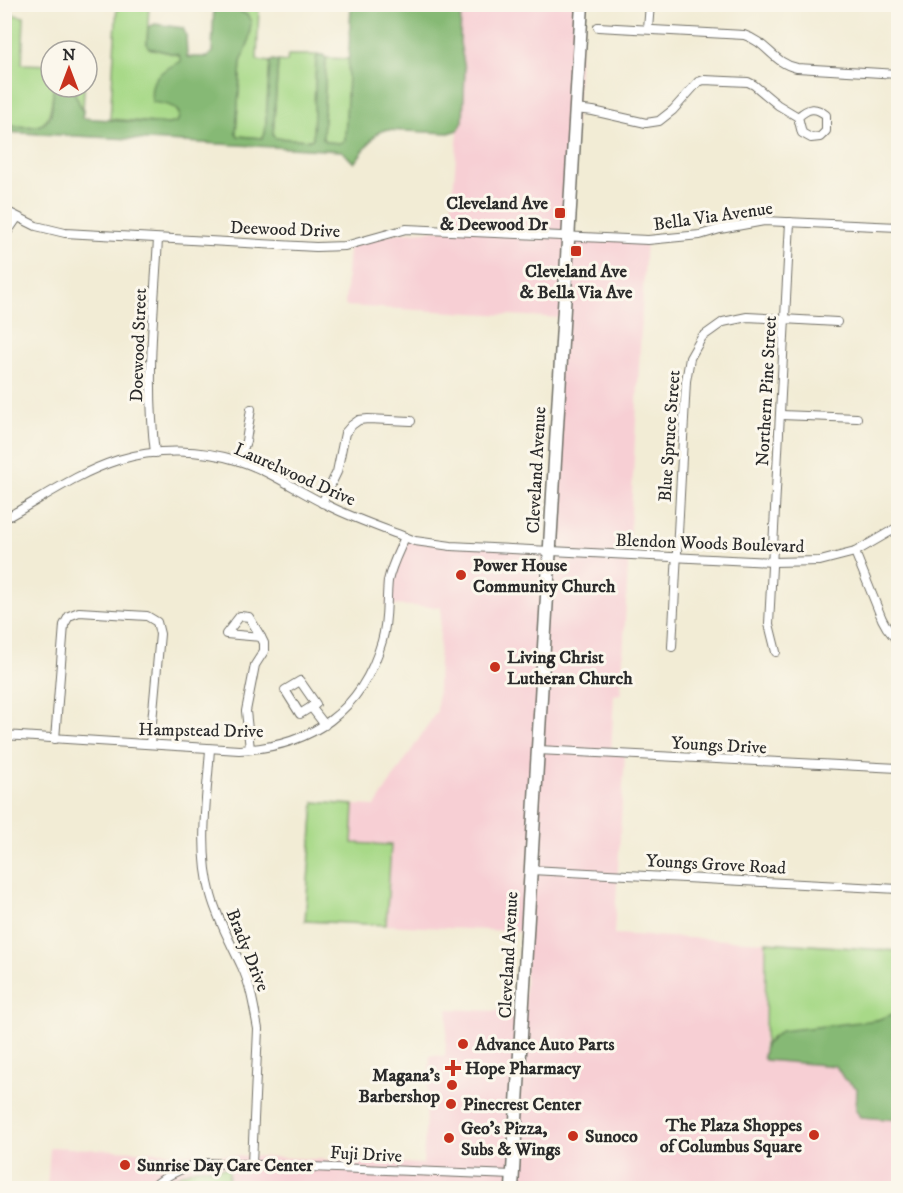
<svg xmlns="http://www.w3.org/2000/svg" width="903" height="1193" font-family="'IM FELL DW Pica',serif">
  <style>
    .built { fill: #f7cfd4 }
    .green { fill: #a8d988; stroke: #6a825a; stroke-width: 1.5 }
    .forest { fill: #86b974; stroke: #587250; stroke-width: 1.5 }
    .lines { fill: none; stroke-linecap: round; stroke-linejoin: round }
    .minor-casing { stroke: #716f66; stroke-width: 10 }
    .primary-casing { stroke: #716f66; stroke-width: 15 }
    .minor { stroke: #fff; stroke-width: 8 }
    .primary { stroke: #fff; stroke-width: 12 }
    .poi-dot { fill: #c8321e; stroke: #fbf7ec; stroke-width: 2 }
    .labels { text-anchor: middle; stroke-width: 6; stroke-linejoin: round; paint-order: stroke }
    .poi-label { font-size: 18px; font-weight: bold; fill: #2b2b2b; stroke: #fbf7ec; text-anchor: start }
    .street-label { font-size: 18px; fill: #2b2b2b; stroke: #fbf7ec }
  </style>
  <rect width="100%" height="100%" fill="#fbf7ec"/>
  <filter id="ink" filterUnits="userSpaceOnUse"><feTurbulence type="fractalNoise" baseFrequency=".0167" numOctaves="2"/><feDisplacementMap in="SourceGraphic" scale="12" xChannelSelector="R" yChannelSelector="G"/><feConvolveMatrix kernelMatrix="1 2 1 2 8 2 1 2 1" color-interpolation-filters="sRGB"/></filter>
  <filter id="wash" filterUnits="userSpaceOnUse"><feTurbulence type="fractalNoise" baseFrequency=".008" numOctaves="4" result="noise"/><feDisplacementMap in="SourceGraphic" scale="24" xChannelSelector="R" yChannelSelector="G"/><feGaussianBlur stdDeviation="1.35" result="paint"/><feColorMatrix in="noise" values="0 0 0 0 0 0 0 0 0 0 0 0 0 0 0 0 0 1.4 0 .05"/><feComposite in="paint" operator="in"/></filter>
  <g filter="url(#wash)">
    <rect width="100%" height="100%" fill="#f2ecd5"/>
    <polygon class="built" points="461,5 583,5 568,235 646,239 621,694 614,695 611,753 625,754 614,934 766,942 763,1058 765,1060 836,1066 844,1079 855,1085 857,1089 856,1110 860,1117 898,1120 898,1188 228,1188 229,1168 211,1167 196,1168 179,1175 158,1188 47,1188 50,1147 423,1164 430,1055 445,1056 448,1009 524,1012 527,932 386,925 391,845 352,843 354,805 375,806 437,711 441,607 386,605 389,579 404,538 429,543 549,549 562,318 345,306 349,246 385,234 450,229 458,131 463,122 465,69 460,43"/>
    <g class="green">
      <path d="M117,5H149L147,43L149,48L179,55L181,61L170,105C177,110 182,113 177,122L168,124L110,119Z"/>
      <polygon points="233,5 259,5 257,60 270,62 265,134 262,138 238,136 236,133 241,62 249,41 247,15 234,8"/>
      <path d="M5,13L24,17L22,64L51,65V87H54C48,130 48,128 5,125L4,28L8,24Z"/>
      <polygon points="288,55 319,55 316,59 313,138 311,140 275,138 273,135 278,61 287,62"/>
      <polygon points="326,58 349,59 345,140 341,143 326,142 323,139"/>
      <polygon points="72,87 84,87 83,112"/>
      <polygon points="314,802 354,805 352,843 391,845 386,925 305,921"/>
      <path d="M766,942L898,951V1012C884,1023 797,1032 773,1036L765,1045Z"/>
      <polygon points="196,1168 229,1168 228,1188 158,1188 179,1175"/>
    </g>
    <g class="forest">
      <path d="M214,5H233L234,8L247,15L251,21L249,41L241,62L236,133L238,136L262,138L265,134L270,62L273,60L278,61L273,135L275,138L311,140L313,138L316,59L319,55H323L326,58L323,139L327,142L340,143L345,140L351,5H461L460,43L465,69L463,122L458,130L449,133L384,130L377,133L354,163L342,151L5,132V125C17,126 44,132 50,116C53,108 52,96 54,87H72L83,112L82,118L168,124L177,122C186,106 164,104 152,102C148,76 162,71 181,61L179,55L149,48L147,44L148,27L155,24L183,28L186,35L187,57H208L212,52Z"/>
      <polygon points="898,1012 898,1120 860,1117 856,1110 857,1088 844,1079 836,1066 765,1060 763,1057 765,1045 781,1031 877,1020"/>
    </g>
  </g>
  <g filter="url(#ink)">
    <g class="lines">
      <g class="minor-casing">
        <g id="minor">
          <polyline points="672,4 730,4"/>
          <path d="M598,27L744,35C767,42 773,63 797,68L898,74"/>
          <polyline points="648,29 650,4"/>
          <path d="M575,109L593,111L646,123L659,121L673,110L698,82L704,80L748,82L754,85L778,105L798,117L802,133L811,138L820,137L826,131V115C815,106 808,108 798,117"/>
          <polyline points="4,210 36,226 65,233 316,247 345,246 406,229 648,240 700,235 720,229 764,221 898,227"/>
          <polyline points="4,237 17,218"/>
          <polyline points="781,415 857,418"/>
          <path d="M155,453C146,381 154,310 158,239"/>
          <polyline points="239,461 246,441 251,409"/>
          <polyline points="322,503 337,472 345,433 352,425 359,420 368,419 411,421"/>
          <path d="M4,519C41,499 77,473 118,460C156,448 201,449 239,461C271,471 299,492 329,506C353,518 379,527 405,537L415,541L451,546L773,562L820,561L855,552L898,527"/>
          <polyline points="855,552 882,619 887,628 898,642"/>
          <polygon points="240,616 249,617 261,637 226,634"/>
          <polyline points="672,647 686,381 690,358 702,337 723,322 747,317 837,322"/>
          <polyline points="776,652 769,624 790,222"/>
          <polygon points="300,681 316,704 300,714 285,690"/>
          <polyline points="311,707 325,725"/>
          <path d="M4,735L239,750C311,747 362,711 382,641C388,621 386,601 388,581C391,566 399,551 405,537"/>
          <polyline points="55,739 64,625 69,616 79,612 147,616 157,622 160,634 150,744"/>
          <path d="M210,749C207,797 198,848 211,895C218,921 231,943 242,967C251,986 254,1008 258,1029L252,1164"/>
          <polyline points="250,749 246,711 255,665 264,651 264,643 261,637"/>
          <polyline points="538,750 898,768"/>
          <polyline points="531,870 898,889"/>
          <path d="M152,1188C168,1173 187,1165 209,1163L513,1175"/>
        </g>
      </g>
      <g class="primary-casing">
        <polyline id="primary" points="512,1188 582,4"/>
      </g>
      <use href="#minor" class="minor"/>
      <use href="#primary" class="primary"/>
    </g>
  </g>
  <g class="poi-dot">
    <rect x="554" y="207" width="12" height="12" rx="3"/>
    <rect x="570" y="245" width="12" height="12" rx="3"/>
    <circle cx="461" cy="575" r="6"/>
    <circle cx="495" cy="667" r="6"/>
    <circle cx="463" cy="1044" r="6"/>
    <path d="M450 1059h6v6h6v6h-6v6h-6v-6h-6v-6h6z"/>
    <circle cx="452" cy="1085" r="6"/>
    <circle cx="451" cy="1104" r="6"/>
    <circle cx="814" cy="1135" r="6"/>
    <circle cx="573" cy="1136" r="6"/>
    <circle cx="449" cy="1138" r="6"/>
    <circle cx="125" cy="1165" r="6"/>
  </g>
  <g class="labels">
    <g class="poi-label">
      <text x="548" y="209" text-anchor="end">Cleveland Ave<tspan x="548" dy="21">&amp; Deewood Dr</tspan></text>
      <text x="576" y="277" text-anchor="middle">Cleveland Ave<tspan x="576" dy="21">&amp; Bella Via Ave</tspan></text>
      <text x="473" y="571">Power House<tspan x="473" dy="21">Community Church</tspan></text>
      <text x="507" y="663">Living Christ<tspan x="507" dy="21">Lutheran Church</tspan></text>
      <text x="475" y="1050">Advance Auto Parts</text>
      <text x="465" y="1074">Hope Pharmacy</text>
      <text x="440" y="1081" text-anchor="end">Magana's<tspan x="440" dy="21">Barbershop</tspan></text>
      <text x="463" y="1110">Pinecrest Center</text>
      <text x="802" y="1131" text-anchor="end">The Plaza Shoppes<tspan x="802" dy="21">of Columbus Square</tspan></text>
      <text x="461" y="1134">Geo's Pizza,<tspan x="461" dy="21">Subs &amp; Wings</tspan></text>
      <text x="585" y="1142">Sunoco</text>
      <text x="137" y="1171">Sunrise Day Care Center</text>
    </g>
    <g class="street-label">
      <text transform="translate(713 216) rotate(-8)" y="6">Bella Via Avenue</text>
      <text transform="translate(285 229) rotate(2)" y="6">Deewood Drive</text>
      <text transform="translate(138 345) rotate(-88)" y="6">Doewood Street</text>
      <text transform="translate(766 391) rotate(-87)" y="6">Northern Pine Street</text>
      <text transform="translate(669 436) rotate(-86)" y="6">Blue Spruce Street</text>
      <text transform="translate(536 470) rotate(-87)" y="6">Cleveland Avenue</text>
      <text transform="translate(295 474) rotate(24)" y="6">Laurelwood Drive</text>
      <text transform="translate(710 543) rotate(2)" y="6">Blendon Woods Boulevard</text>
      <text transform="translate(201 730) rotate(1)" y="6">Hampstead Drive</text>
      <text transform="translate(719 745) rotate(3)" y="6">Youngs Drive</text>
      <text transform="translate(716 864) rotate(3)" y="6">Youngs Grove Road</text>
      <text transform="translate(248 950) rotate(68)" y="6">Brady Drive</text>
      <text transform="translate(508 955) rotate(-87)" y="6">Cleveland Avenue</text>
      <text transform="translate(366 1154) rotate(3)" y="6">Fuji Drive</text>
    </g>
  </g>
  <rect width="903" height="1193" fill="none" stroke="#fbf7ec" stroke-width="24"/>
  <g transform="translate(69 69)"><circle r="28" fill="#fbf7ec" stroke="#a8a59f" stroke-width="1.5"/>
  <path d="M0-4.5L10 22L0 15L-10 22Z" fill="#c8321e"/>
  <text y="-9" font-size="16" font-weight="bold" text-anchor="middle" fill="#2b2b2b">N</text>
  </g>
</svg>
